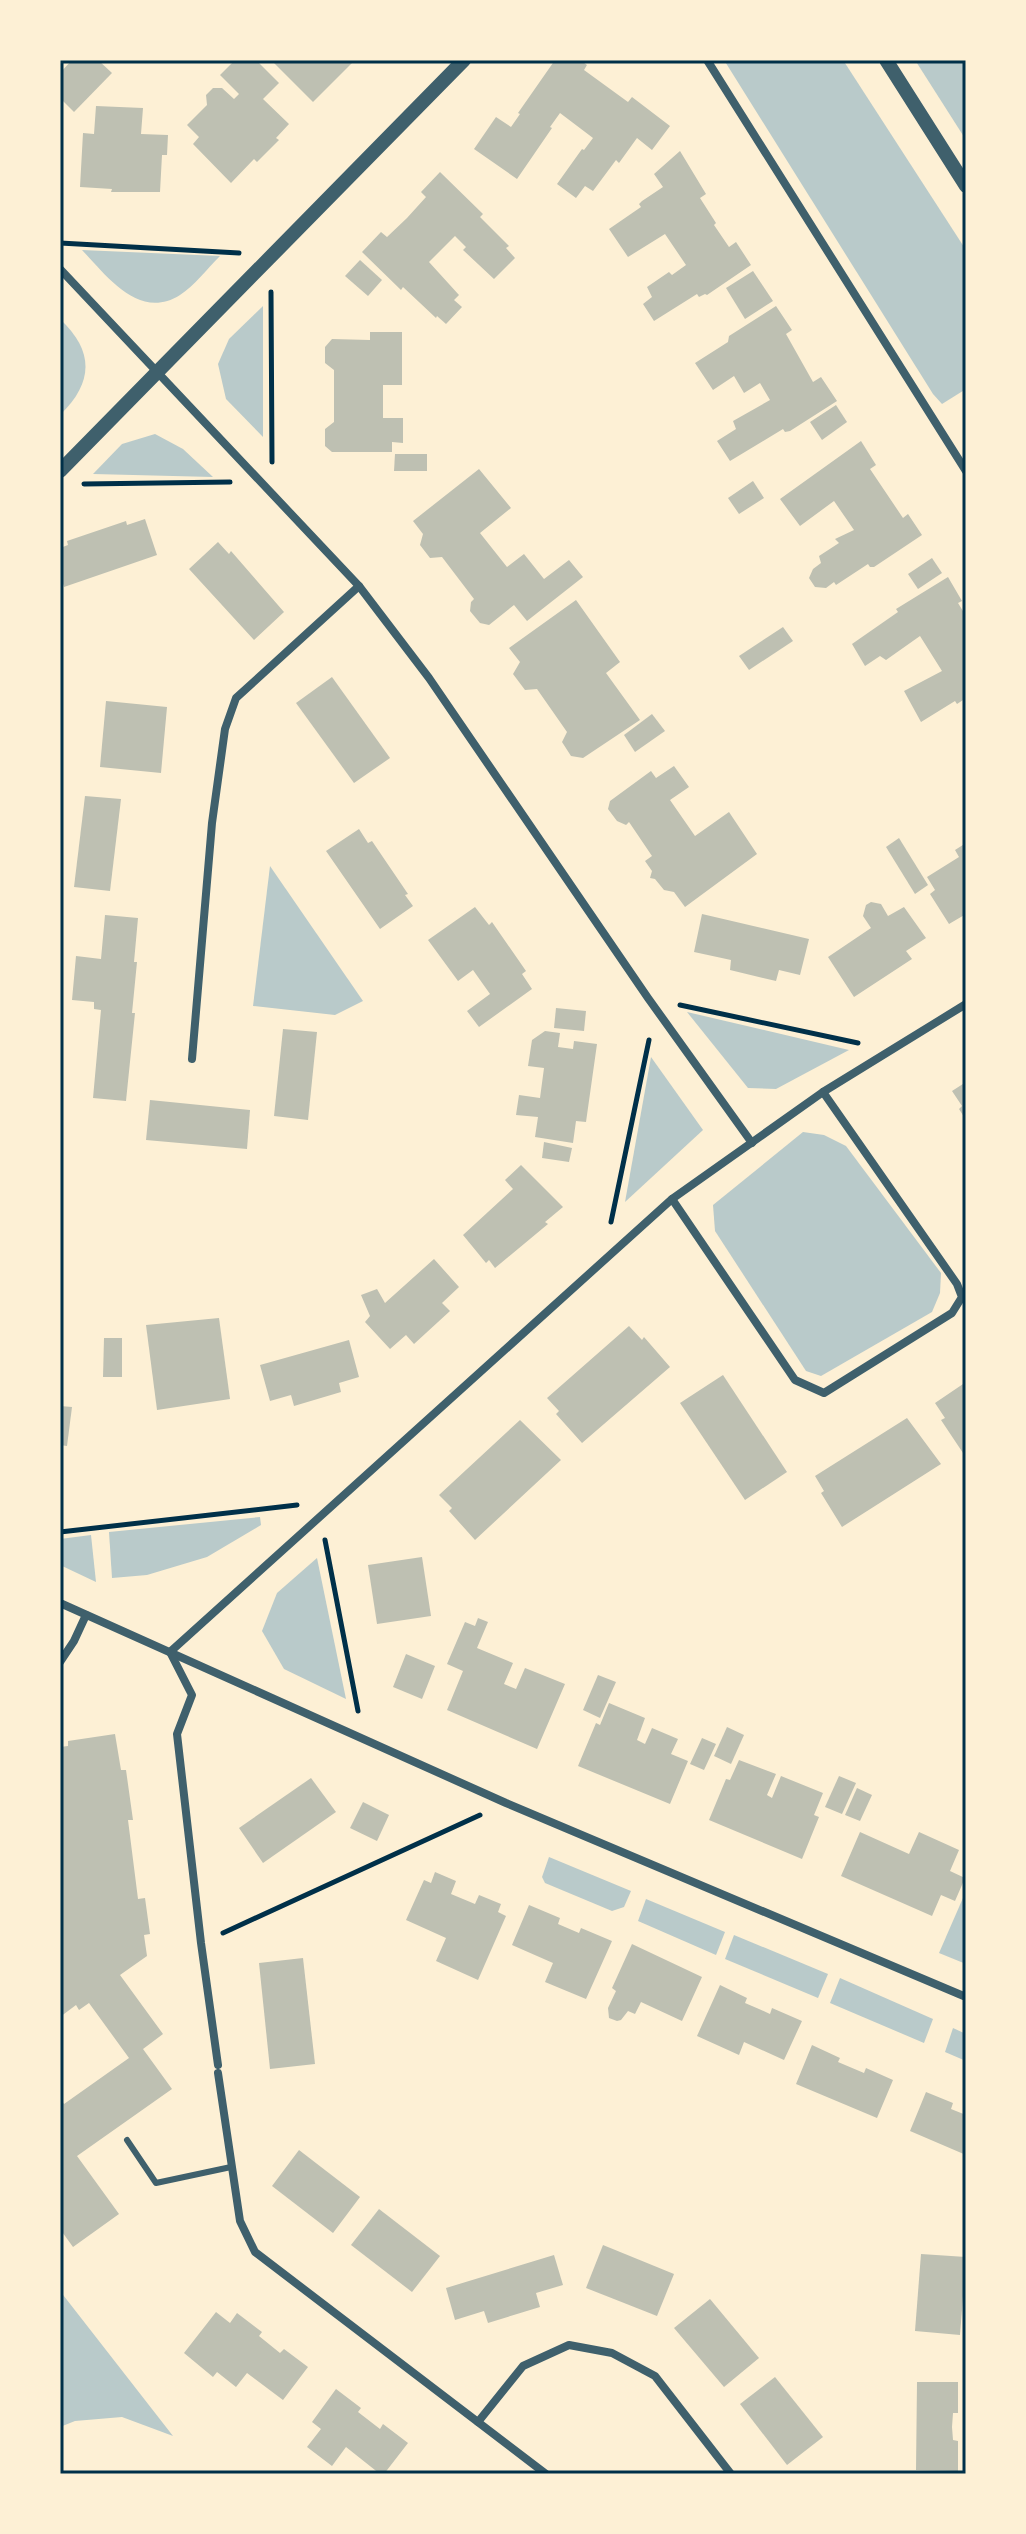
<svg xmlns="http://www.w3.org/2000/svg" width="1026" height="2534" font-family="'IBM Plex Serif',serif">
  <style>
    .green { fill: #b9caca }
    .building { fill: #bec0b2 }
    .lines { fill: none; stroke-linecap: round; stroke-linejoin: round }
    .path { stroke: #003049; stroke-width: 5 }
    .service { stroke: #3f606c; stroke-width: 6 }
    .minor { stroke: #3f606c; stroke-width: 8 }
    .tertiary { stroke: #3f606c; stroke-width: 14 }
    .neatline { fill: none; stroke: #003049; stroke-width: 3 }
  </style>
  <rect width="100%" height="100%" fill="#fdf0d5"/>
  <g class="green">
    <polygon points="724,60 843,60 966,250 966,389 942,404 933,394"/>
    <polygon points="915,60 966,60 966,140"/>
    <path d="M82,250L220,256C207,269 194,286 180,295C139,321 107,276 82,250Z"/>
    <polygon points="263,306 263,437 226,399 218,364 229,339"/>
    <path d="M60,319C94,351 94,382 60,415Z"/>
    <polygon points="155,434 183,449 213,477 93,474 122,444"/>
    <polygon points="270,866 363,1001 335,1015 253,1006"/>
    <polygon points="687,1012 849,1050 776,1089 748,1088"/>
    <polygon points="651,1057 703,1130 625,1202"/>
    <polygon points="803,1132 824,1135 846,1146 941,1273 940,1293 932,1312 821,1376 806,1371 715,1231 713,1205"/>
    <polygon points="260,1517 261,1525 207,1557 147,1575 112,1578 109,1532"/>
    <polygon points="91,1535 96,1582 60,1565 60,1539"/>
    <polygon points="317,1558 346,1699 284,1669 262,1631 277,1593"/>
    <polygon points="549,1857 631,1891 624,1907 612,1911 545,1883 542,1877"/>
    <polygon points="966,1891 966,1964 939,1953"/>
    <polygon points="646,1899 725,1932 716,1955 638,1921"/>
    <polygon points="734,1935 828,1974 818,1998 725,1959"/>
    <polygon points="840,1978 933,2019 924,2043 830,2003"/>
    <polygon points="953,2028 966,2034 966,2061 945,2052"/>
    <polygon points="60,2291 173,2436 122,2417 75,2421 60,2427"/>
  </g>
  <g class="building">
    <polygon points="72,60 98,60 112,73 74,112 60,98 60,73"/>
    <polygon points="230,60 256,60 279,83 263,99 289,124 276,138 279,140 257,162 254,159 231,183 193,144 199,137 187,125 207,105 206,95 213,88 222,88 234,99 239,94 220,75 233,62"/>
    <polygon points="271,60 355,60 313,102"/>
    <polygon points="555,60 580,60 587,65 584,70 628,102 632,97 670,126 652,150 637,138 619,163 616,160 593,191 585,186 576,198 557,184 582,149 584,150 593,138 560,113 550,127 552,128 517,179 474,149 496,117 511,127 520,114 518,113"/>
    <polygon points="96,106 143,108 141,134 168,135 167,155 162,155 160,192 111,192 112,189 80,187 83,133 94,134"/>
    <polygon points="680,151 706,194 700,198 716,223 714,225 729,247 736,242 751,265 707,295 705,294 699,297 697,294 654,321 643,304 652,297 647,287 669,272 672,275 686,265 665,234 628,257 609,229 641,207 639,204 642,201 663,187 654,174"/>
    <polygon points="440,172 483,214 480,217 509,246 506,248 515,258 494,279 463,250 466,247 455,236 429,262 459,295 454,300 462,307 446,324 437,316 436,318 403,287 401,290 362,252 381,232 387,237 407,218 426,197 421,192"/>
    <polygon points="360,260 382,280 368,296 345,276"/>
    <polygon points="753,271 773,301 745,319 726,288"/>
    <polygon points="776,306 792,330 786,334 813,382 821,377 837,401 790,431 785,432 783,429 730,461 717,441 736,429 733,421 770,400 760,383 744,393 734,376 713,390 695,363 728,342 729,336"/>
    <polygon points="370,332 402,332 402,385 383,385 383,418 403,418 403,443 392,442 392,452 332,452 325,446 325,429 334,422 334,370 325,363 325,347 332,339 370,340"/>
    <polygon points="836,405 847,422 822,440 810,422"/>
    <polygon points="861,441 876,465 870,469 903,518 908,514 922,535 874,567 870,567 868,564 836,585 834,582 826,588 815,587 809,578 813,569 821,563 819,556 839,543 835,539 854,530 834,501 800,526 780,499"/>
    <polygon points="395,454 427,454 427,471 394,471"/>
    <polygon points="479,469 511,508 480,533 507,567 524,554 544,579 569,560 583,577 527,621 514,605 489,625 480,623 470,611 471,602 474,599 442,557 430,558 420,545 423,534 413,521"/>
    <polygon points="753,481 764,498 739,514 728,498"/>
    <polygon points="145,519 157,555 64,587 60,574 60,548 68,545 67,541 126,521 127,525"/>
    <polygon points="218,542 229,554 231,551 284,612 254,640 189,569"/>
    <polygon points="932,558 942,573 918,589 908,574"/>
    <polygon points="948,577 962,601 958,603 966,616 966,698 957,704 955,701 921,722 904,691 942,671 920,636 886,660 880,656 865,666 852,644 898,612 896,609"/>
    <polygon points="576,600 620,662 606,673 640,720 583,758 571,756 562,742 567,732 537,689 525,690 513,674 520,662 509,648"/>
    <polygon points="783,627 793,641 749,670 739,656"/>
    <polygon points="332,677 390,758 354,783 296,703"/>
    <polygon points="106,701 167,707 161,773 100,767"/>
    <polygon points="652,714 665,731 635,752 624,735"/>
    <polygon points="674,766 689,787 670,800 695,836 729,812 757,854 685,907 674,892 664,890 655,879 650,878 652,871 645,861 652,856 629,822 626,825 617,821 608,809 610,801 651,771 656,778"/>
    <polygon points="85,796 121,799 110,891 74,887"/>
    <polygon points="359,829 368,843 372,841 408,894 405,895 413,906 380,929 326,851"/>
    <polygon points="899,838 928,885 915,894 886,847"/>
    <polygon points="966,843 966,914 949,924 930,894 935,890 927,877 959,857 955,850"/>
    <polygon points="871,902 881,904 888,916 904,907 926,938 906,951 912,959 854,997 828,957 871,928 863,916 866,905"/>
    <polygon points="475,907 489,925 492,922 526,971 522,974 532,989 479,1027 467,1011 490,994 473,970 458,981 428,940"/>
    <polygon points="702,914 809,939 800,975 779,970 776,981 730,970 731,960 694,952"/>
    <polygon points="105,915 138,918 134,962 137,962 132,1013 135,1013 126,1101 93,1098 101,1010 94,1009 94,1002 72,1000 76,956 101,959"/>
    <polygon points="556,1008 586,1011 584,1031 554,1028"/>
    <polygon points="283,1029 317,1032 308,1120 274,1116"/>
    <polygon points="545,1031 560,1033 558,1047 573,1049 574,1041 597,1044 586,1122 576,1121 573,1143 535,1137 538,1117 516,1115 519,1095 540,1098 544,1068 528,1066 532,1040"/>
    <polygon points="966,1082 966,1120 959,1109 962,1106 952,1091"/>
    <polygon points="150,1100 250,1110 247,1149 146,1140"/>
    <polygon points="544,1142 572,1148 569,1162 542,1158"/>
    <polygon points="521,1165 563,1207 545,1222 548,1224 495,1268 489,1260 486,1263 463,1235 513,1189 505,1180"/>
    <polygon points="434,1259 459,1287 442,1303 450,1311 414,1344 406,1335 390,1349 365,1322 370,1316 361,1295 377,1289 385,1303"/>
    <polygon points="219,1318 230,1399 157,1410 146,1325"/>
    <polygon points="629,1326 642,1340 644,1337 670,1367 582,1443 556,1414 559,1411 547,1398"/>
    <polygon points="104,1338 122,1338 122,1377 103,1377"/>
    <polygon points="349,1340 359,1377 339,1383 341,1392 294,1406 291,1395 270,1401 260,1365"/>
    <polygon points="723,1375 787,1472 745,1500 680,1403"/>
    <polygon points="966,1382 966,1451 963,1453 941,1420 945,1418 935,1403"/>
    <polygon points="60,1406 72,1407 67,1446 60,1445"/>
    <polygon points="907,1418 941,1464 842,1527 821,1493 824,1491 815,1476"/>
    <polygon points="520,1420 561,1460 475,1540 449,1511 452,1508 439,1495"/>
    <polygon points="422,1557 431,1616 377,1624 368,1565"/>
    <polygon points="478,1618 488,1622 477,1648 513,1663 504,1684 516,1689 525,1668 565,1684 537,1749 447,1710 463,1671 447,1664 465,1622 475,1626"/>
    <polygon points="406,1654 435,1666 422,1699 393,1687"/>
    <polygon points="598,1675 616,1682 600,1718 583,1710"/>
    <polygon points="609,1703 645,1718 637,1740 645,1744 652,1728 678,1739 671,1754 688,1761 670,1804 578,1766 596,1723 600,1725"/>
    <polygon points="727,1727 744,1735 731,1764 714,1756"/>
    <polygon points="115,1734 121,1770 126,1770 133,1820 128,1820 138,1899 145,1898 150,1934 144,1935 147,1956 120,1975 163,2034 143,2049 172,2089 77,2156 119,2214 73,2247 60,2229 60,2098 64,2104 129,2058 89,2003 79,2010 76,2005 60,2017 60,1747 68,1746 68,1741"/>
    <polygon points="702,1738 716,1744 704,1770 690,1764"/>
    <polygon points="739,1760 776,1774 767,1795 772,1798 781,1776 823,1793 814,1815 819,1817 802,1859 709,1820 726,1779 730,1780"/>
    <polygon points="839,1776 856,1783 842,1814 825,1807"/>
    <polygon points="311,1778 336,1812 263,1863 239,1828"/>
    <polygon points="857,1788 872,1795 860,1821 845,1815"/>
    <polygon points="363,1802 389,1815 377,1841 350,1828"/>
    <polygon points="860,1832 909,1854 919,1832 959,1850 950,1871 965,1878 955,1901 941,1895 932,1916 841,1876"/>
    <polygon points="435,1872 456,1881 451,1894 475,1904 479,1895 501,1904 498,1912 506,1916 478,1980 436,1961 446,1938 406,1920 424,1880 431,1883"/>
    <polygon points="529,1905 560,1918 558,1924 579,1933 581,1928 612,1941 586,1999 545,1982 553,1963 512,1945"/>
    <polygon points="632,1944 702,1977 682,2021 641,2002 635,2014 628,2011 621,2020 617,2021 609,2018 608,2008 616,1991 612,1988"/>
    <polygon points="303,1958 315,2064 270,2069 259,1963"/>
    <polygon points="720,1985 747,1998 745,2003 759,2009 770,2014 772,2008 802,2021 784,2060 744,2042 739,2055 697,2036"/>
    <polygon points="812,2045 840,2058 838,2062 864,2073 866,2068 893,2080 877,2118 796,2084"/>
    <polygon points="926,2092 953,2103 951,2109 966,2115 966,2155 910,2131"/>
    <polygon points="299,2150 360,2197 333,2233 272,2186"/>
    <polygon points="379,2209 440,2256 412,2292 351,2245"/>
    <polygon points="603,2245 674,2274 657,2316 586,2288"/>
    <polygon points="921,2254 966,2257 960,2335 915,2331"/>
    <polygon points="554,2255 563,2285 536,2293 540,2307 488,2323 484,2311 455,2320 446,2288"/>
    <polygon points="710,2299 759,2358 724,2387 674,2328"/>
    <polygon points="216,2312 230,2323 237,2313 262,2332 259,2336 280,2353 284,2349 308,2367 283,2400 247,2373 236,2387 217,2372 213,2377 184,2353"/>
    <polygon points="775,2377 823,2437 787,2465 740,2404"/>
    <polygon points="917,2382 958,2382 958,2413 953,2413 952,2427 953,2440 958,2441 958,2471 916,2470"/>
    <polygon points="336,2389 361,2408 358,2412 380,2429 383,2424 408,2443 384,2474 380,2474 346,2447 332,2466 307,2447 321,2429 312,2422"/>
  </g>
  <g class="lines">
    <g class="path">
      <polyline points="60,243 239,253"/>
      <polyline points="271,292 272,462"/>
      <polyline points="84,484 230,482"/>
      <polyline points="680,1005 858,1043"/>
      <polyline points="611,1222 649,1040"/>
      <polyline points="60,1532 297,1505"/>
      <polyline points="325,1540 358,1711"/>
      <polyline points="223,1933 480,1815"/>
    </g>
    <polyline class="service" points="127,2140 156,2183 231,2167"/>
    <g class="minor">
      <polyline points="707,60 966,471"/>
      <polyline points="60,269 359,586 429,678 648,998 752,1143"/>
      <polyline points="192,1059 212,823 225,729 236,698 359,586"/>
      <polyline points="672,1199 795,1380 824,1393 952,1313 962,1297 957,1284 823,1092"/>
      <polyline points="60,1603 506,1803 966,1997"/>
      <polyline points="60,1662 74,1641 86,1615"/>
      <polyline points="218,2065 201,1943 177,1734 192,1695 170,1652 672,1199 823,1092 966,1004"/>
      <polyline points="218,2073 240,2221 255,2252 546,2474"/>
      <polyline points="478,2422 523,2366 569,2345 612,2353 655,2376 731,2474"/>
    </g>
    <g class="tertiary">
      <polyline points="886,60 966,186"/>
      <polyline points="60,471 464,60"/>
    </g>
  </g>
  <rect width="1026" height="2534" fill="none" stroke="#fdf0d5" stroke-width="124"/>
  <rect x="62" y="62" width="902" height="2410" class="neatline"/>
</svg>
